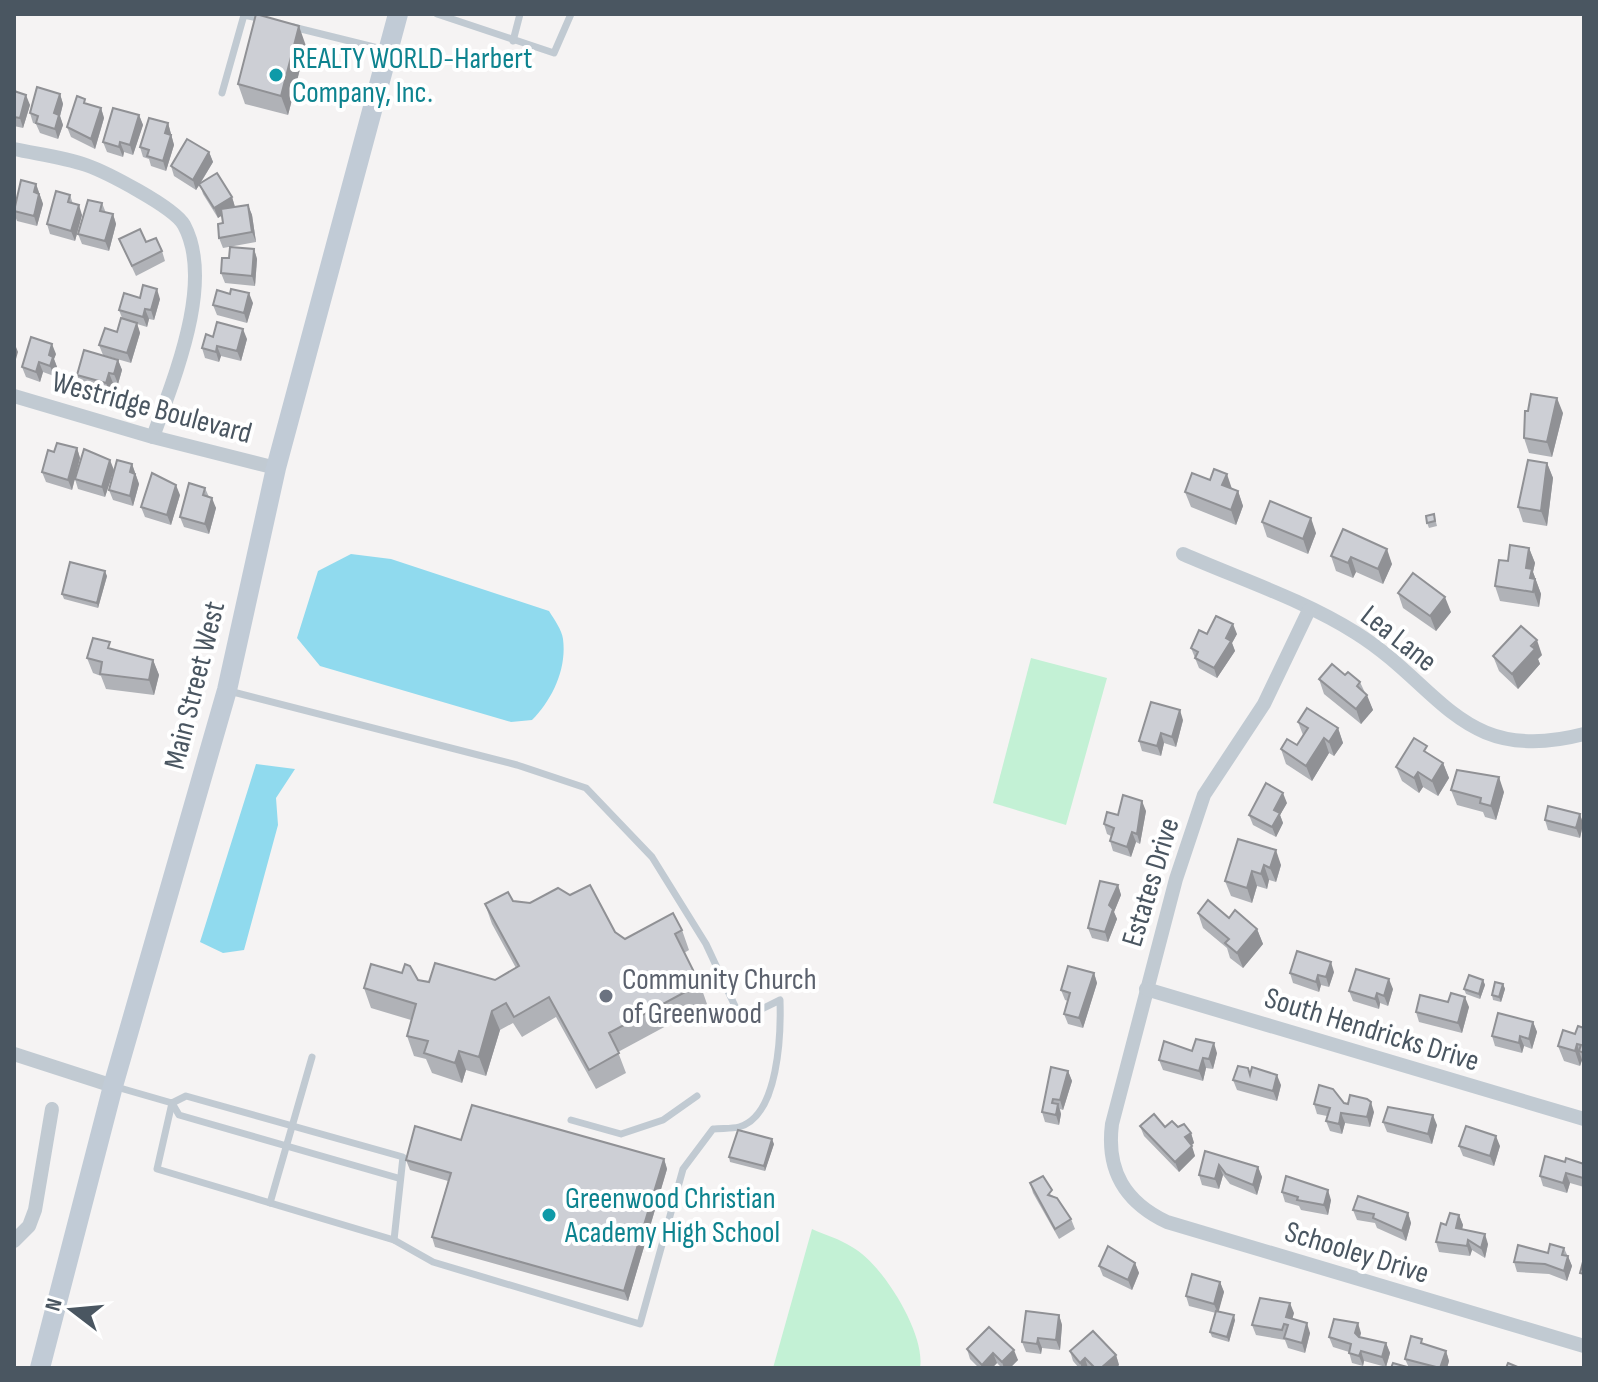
<svg xmlns="http://www.w3.org/2000/svg" width="1598" height="1382" font-family="'Sofia Sans Condensed',sans-serif">
  <style>
    .green { fill: #c3f1d5 }
    .water { fill: #90daee }
    .lines { fill: none; stroke-linecap: round; stroke-linejoin: round }
    .service { stroke: #c1cad2; stroke-width: 7 }
    .minor { stroke: #c1cad2; stroke-width: 14 }
    .secondary { stroke: #c1cbd6; stroke-width: 20 }
    .wall { fill: #b0b2b7 }
    .shaded-wall { fill: #909195 }
    .building { fill: #cdcfd5; stroke: #909195; stroke-width: 2 }
    .culture-dot { fill: #0f9aa8; stroke: #fff; stroke-width: 3 }
    .worship-dot { fill: #6b7280; stroke: #fff; stroke-width: 3 }
    .labels { text-anchor: middle; stroke-width: 8; stroke-linejoin: round; paint-order: stroke }
    .culture-label { font-size: 30px; fill: #0d838f; stroke: #fff; text-anchor: start }
    .street-label { font-size: 30px; fill: #4a5661; stroke: #fff }
    .worship-label { font-size: 30px; fill: #5b616d; stroke: #fff; text-anchor: start }
  </style>
  <rect width="100%" height="100%" fill="#f5f3f3"/>
  <g class="green">
    <polygon points="1031,658 1107,678 1066,825 993,803"/>
    <path d="M812,1229C825,1235 840,1239 852,1247C882,1263 926,1334 920,1368H773Z"/>
  </g>
  <g class="water">
    <path d="M351,554L391,559L549,611C554,619 562,630 563,639C567,669 552,700 532,720L511,722L320,666L297,638L318,571Z"/>
    <polygon points="256,764 295,769 276,798 278,825 244,950 223,953 200,942"/>
  </g>
  <g class="lines">
    <g class="service">
      <polyline points="437,14 554,53 571,14"/>
      <polyline points="293,27 386,50"/>
      <polyline points="513,41 520,14"/>
      <polyline points="222,93 244,15 262,19"/>
      <path d="M229,691L517,765L586,788L652,857L706,944L741,1019L780,1000C781,1033 779,1116 739,1127C732,1129 721,1128 713,1129L683,1169L640,1324L433,1262L394,1240"/>
      <polyline points="113,1086 172,1103 186,1096 403,1157 394,1240 157,1169 172,1103"/>
      <polyline points="172,1103 179,1115 398,1178"/>
      <polyline points="571,1120 621,1134 663,1120 697,1096"/>
      <polyline points="270,1203 312,1057"/>
    </g>
    <g class="minor">
      <path d="M14,149C37,154 63,157 86,165C106,172 174,207 184,225C215,283 173,380 153,437"/>
      <polyline points="14,396 153,437 276,468"/>
      <path d="M1183,554C1240,579 1304,600 1356,633C1442,687 1462,766 1584,734"/>
      <path d="M1309,610L1264,704L1204,795L1176,879L1112,1124C1106,1171 1125,1202 1167,1222L1584,1346"/>
      <polyline points="1146,989 1584,1119"/>
      <polyline points="14,1054 113,1086"/>
      <polyline points="14,1241 29,1226 35,1210 52,1109"/>
    </g>
    <polyline class="secondary" points="40,1368 113,1086 227,690 276,468 398,14"/>
  </g>
  <g class="wall">
    <polygon points="306,46 288,115 245,104 238,84"/>
    <polygon points="14,86 17,92 30,105 23,128 14,126"/>
    <polygon points="60,94 63,104 60,116 63,125 58,139 40,133 36,124 33,123 30,113"/>
    <polygon points="87,104 101,108 104,118 95,149 71,137 67,127"/>
    <polygon points="139,115 143,125 133,155 124,152 123,157 107,152 103,142"/>
    <polygon points="168,123 174,145 166,171 151,166 149,159 143,157 140,147"/>
    <polygon points="209,152 213,162 200,184 232,197 235,207 248,205 252,215 256,242 223,248 219,238 223,223 222,215 218,218 203,194 200,184 196,190 174,176 171,166"/>
    <polygon points="36,184 43,204 37,226 17,221 14,213 14,208"/>
    <polygon points="70,195 73,204 82,215 75,241 50,234 47,224"/>
    <polygon points="102,203 106,213 113,214 116,224 109,251 82,244 78,234"/>
    <polygon points="119,239 162,251 165,261 136,276"/>
    <polygon points="254,249 257,259 255,286 225,283 221,273"/>
    <polygon points="140,298 160,299 154,320 149,319 147,327 137,324 140,333 131,363 103,355 99,345 117,332 122,318 119,310"/>
    <polygon points="253,303 247,323 217,315 213,305"/>
    <polygon points="213,337 247,339 241,361 221,356 219,362 205,358 202,348"/>
    <polygon points="56,354 54,359 57,367 54,376 43,372 40,382 26,377 22,367"/>
    <polygon points="118,360 122,370 118,384 113,383 110,393 81,385 77,375"/>
    <polygon points="1528,411 1563,413 1552,457 1529,453 1524,438"/>
    <polygon points="77,448 80,458 75,478 114,470 105,497 78,489 75,479 72,490 46,482 42,472 54,452"/>
    <polygon points="1547,463 1553,478 1547,526 1523,522 1518,507"/>
    <polygon points="132,464 139,484 133,506 113,500 109,490"/>
    <polygon points="205,488 209,497 216,508 209,534 184,527 180,517"/>
    <polygon points="1232,489 1238,491 1243,506 1236,525 1191,507 1185,492"/>
    <polygon points="180,495 171,525 145,517 141,507"/>
    <polygon points="1434,514 1437,526 1429,528 1427,523"/>
    <polygon points="1262,522 1316,533 1308,554 1267,537"/>
    <polygon points="1343,529 1392,564 1383,584 1356,572 1353,578 1336,571 1331,556"/>
    <polygon points="1529,548 1535,563 1533,572 1541,594 1539,607 1500,601 1495,586 1508,561"/>
    <polygon points="107,576 98,608 64,599 62,594"/>
    <polygon points="1398,593 1451,612 1436,631 1403,608"/>
    <polygon points="1207,634 1237,634 1232,643 1235,651 1217,678 1199,668 1191,648"/>
    <polygon points="112,649 153,660 159,675 154,695 106,689 101,676 93,673 87,658"/>
    <polygon points="1542,655 1538,659 1540,664 1518,689 1499,671 1493,656"/>
    <polygon points="1345,675 1360,682 1373,710 1361,724 1324,694 1319,679"/>
    <polygon points="1183,720 1176,747 1164,743 1161,756 1142,751 1139,741"/>
    <polygon points="1298,722 1338,728 1343,743 1334,756 1329,753 1312,781 1286,764 1281,749 1297,745 1303,735"/>
    <polygon points="1430,755 1443,763 1449,778 1438,796 1423,787 1419,793 1402,781 1396,767"/>
    <polygon points="1451,790 1504,792 1496,820 1485,817 1483,812 1457,805"/>
    <polygon points="1287,803 1280,815 1283,823 1276,837 1253,825 1249,815"/>
    <polygon points="1146,811 1140,844 1136,842 1131,857 1113,851 1110,841 1111,836 1107,834 1104,824"/>
    <polygon points="1580,814 1583,824 1580,838 1548,830 1545,820"/>
    <polygon points="1238,839 1281,865 1276,882 1269,880 1267,889 1257,886 1252,903 1231,896 1225,881"/>
    <polygon points="1118,885 1121,895 1114,912 1117,919 1108,942 1092,938 1088,928"/>
    <polygon points="513,901 530,903 615,932 625,939 682,930 689,950 684,953 700,984 707,1004 618,1052 626,1073 596,1089 556,1017 522,1037 513,1023 500,1030 486,1076 466,1070 462,1083 432,1073 426,1059 414,1056 407,1036 411,1020 371,1008 364,988 418,980 429,982 495,980 516,968 492,924 485,904"/>
    <polygon points="1198,913 1229,918 1257,929 1263,944 1243,968 1230,958 1227,948 1203,928"/>
    <polygon points="1334,972 1329,987 1321,985 1319,992 1293,983 1290,973"/>
    <polygon points="1094,973 1097,983 1083,1028 1068,1024 1064,1014 1068,1001 1065,1000 1061,990"/>
    <polygon points="1483,980 1485,985 1480,999 1466,994 1464,989"/>
    <polygon points="1503,984 1505,989 1501,1002 1493,1000 1492,995"/>
    <polygon points="1393,989 1388,1006 1380,1003 1379,1009 1353,1001 1349,991"/>
    <polygon points="1448,1002 1469,1007 1462,1033 1419,1022 1416,1012"/>
    <polygon points="1533,1022 1537,1032 1532,1049 1524,1046 1522,1053 1495,1046 1492,1036"/>
    <polygon points="1584,1028 1584,1065 1582,1060 1580,1066 1564,1061 1558,1046"/>
    <polygon points="1192,1051 1217,1053 1213,1069 1206,1068 1203,1081 1163,1070 1159,1060"/>
    <polygon points="1068,1071 1072,1081 1063,1110 1060,1109 1061,1114 1059,1125 1045,1122 1042,1112"/>
    <polygon points="1250,1074 1281,1085 1277,1101 1237,1090 1233,1080"/>
    <polygon points="1344,1103 1374,1112 1370,1127 1345,1123 1342,1134 1330,1131 1326,1121 1327,1116 1317,1114 1314,1104"/>
    <polygon points="1383,1122 1437,1125 1432,1144 1387,1132"/>
    <polygon points="1140,1126 1178,1127 1191,1133 1194,1143 1191,1146 1195,1156 1179,1172 1144,1136"/>
    <polygon points="461,1140 664,1159 667,1169 628,1301 435,1247 432,1237 448,1181 410,1170 406,1160"/>
    <polygon points="774,1144 765,1171 730,1162 729,1157"/>
    <polygon points="1459,1146 1500,1146 1494,1166 1463,1156"/>
    <polygon points="1205,1151 1258,1167 1262,1177 1257,1195 1230,1184 1223,1175 1219,1189 1202,1185 1199,1175"/>
    <polygon points="1565,1162 1584,1164 1584,1187 1570,1183 1567,1193 1543,1186 1540,1176"/>
    <polygon points="1030,1183 1055,1197 1071,1219 1075,1229 1059,1239 1033,1193"/>
    <polygon points="1282,1192 1331,1200 1328,1215 1301,1210 1299,1206 1285,1202"/>
    <polygon points="1353,1210 1408,1213 1411,1223 1406,1241 1377,1228 1375,1223 1357,1220"/>
    <polygon points="1459,1215 1463,1225 1462,1229 1488,1244 1485,1258 1472,1250 1470,1256 1439,1252 1436,1242 1446,1225"/>
    <polygon points="1564,1248 1572,1266 1567,1281 1549,1274 1517,1272 1514,1262"/>
    <polygon points="1135,1263 1139,1273 1132,1290 1103,1276 1099,1266"/>
    <polygon points="1220,1282 1224,1292 1218,1311 1235,1320 1229,1342 1212,1337 1210,1332 1216,1313 1189,1306 1186,1296"/>
    <polygon points="1294,1313 1292,1319 1310,1333 1305,1353 1288,1348 1285,1340 1256,1335 1252,1325"/>
    <polygon points="1059,1315 1062,1325 1060,1350 1042,1348 1041,1354 1026,1352 1022,1342"/>
    <polygon points="989,1327 1018,1360 1010,1368 1002,1368 997,1363 992,1368 979,1368 970,1359 967,1349"/>
    <polygon points="1361,1333 1360,1337 1386,1343 1390,1353 1386,1367 1364,1361 1363,1366 1352,1363 1349,1352 1333,1347 1329,1337"/>
    <polygon points="1424,1344 1446,1351 1449,1361 1447,1368 1409,1368 1405,1359"/>
    <polygon points="1070,1351 1116,1355 1119,1365 1116,1368 1079,1368 1073,1361"/>
  </g>
  <g class="shaded-wall">
    <polygon points="299,26 306,46 288,115 281,96"/>
    <polygon points="60,94 63,104 60,116 63,125 58,139 55,129 54,113"/>
    <polygon points="26,95 30,105 23,128 20,118"/>
    <polygon points="101,108 104,118 95,149 91,139"/>
    <polygon points="139,115 143,125 133,155 130,145"/>
    <polygon points="168,123 174,145 166,171 163,161 165,133"/>
    <polygon points="120,142 124,152 123,157 119,147"/>
    <polygon points="209,152 213,162 196,190 193,180"/>
    <polygon points="36,184 43,204 37,226 34,216 34,192"/>
    <polygon points="232,197 235,207 218,218 214,208"/>
    <polygon points="79,205 82,215 75,241 71,231"/>
    <polygon points="248,205 252,215 256,242 252,232"/>
    <polygon points="113,214 116,224 109,251 105,241"/>
    <polygon points="254,249 257,259 255,286 252,276"/>
    <polygon points="157,289 160,299 154,320 151,310"/>
    <polygon points="249,293 253,303 247,323 244,313"/>
    <polygon points="145,309 149,319 147,327 143,317"/>
    <polygon points="137,323 140,333 131,363 127,353"/>
    <polygon points="243,329 247,339 241,361 237,351"/>
    <polygon points="14,342 18,352 14,366"/>
    <polygon points="52,344 56,354 54,359 57,367 54,376 50,366 49,355"/>
    <polygon points="217,346 221,356 219,362 216,352"/>
    <polygon points="118,360 122,370 118,384 114,374"/>
    <polygon points="39,362 43,372 40,382 36,372"/>
    <polygon points="109,373 113,383 110,393 106,383"/>
    <polygon points="1557,398 1563,413 1552,457 1547,442"/>
    <polygon points="77,448 80,458 72,490 68,480"/>
    <polygon points="110,460 114,470 105,497 102,487"/>
    <polygon points="1547,463 1553,478 1547,526 1541,511"/>
    <polygon points="132,464 139,484 133,506 130,496 130,472"/>
    <polygon points="1227,474 1232,489 1222,485"/>
    <polygon points="176,485 180,495 171,525 167,515"/>
    <polygon points="1238,491 1243,506 1236,525 1231,510"/>
    <polygon points="212,498 216,508 209,534 205,524"/>
    <polygon points="1311,518 1316,533 1308,554 1303,539"/>
    <polygon points="1529,548 1535,563 1533,572 1541,594 1539,607 1526,568"/>
    <polygon points="1387,549 1392,564 1383,584 1378,569"/>
    <polygon points="1351,557 1356,572 1353,578 1348,563"/>
    <polygon points="105,571 107,576 98,608 97,603"/>
    <polygon points="1445,597 1451,612 1436,631 1430,616"/>
    <polygon points="1233,624 1237,634 1232,643 1235,651 1217,678 1214,668"/>
    <polygon points="1537,640 1542,655 1538,659 1540,664 1518,689 1512,674"/>
    <polygon points="153,660 159,675 154,695 149,680"/>
    <polygon points="1367,695 1373,710 1361,724 1356,709"/>
    <polygon points="1180,710 1183,720 1176,747 1172,737"/>
    <polygon points="1338,728 1343,743 1334,756 1329,742"/>
    <polygon points="1161,733 1164,743 1161,756 1157,746"/>
    <polygon points="1324,738 1329,753 1312,781 1306,766"/>
    <polygon points="1443,763 1449,778 1438,796 1432,781"/>
    <polygon points="1418,772 1423,787 1419,793 1414,778"/>
    <polygon points="1499,777 1504,792 1496,820 1491,806"/>
    <polygon points="1283,793 1287,803 1280,815 1283,823 1276,837 1272,827 1274,810"/>
    <polygon points="1142,801 1146,811 1140,844 1137,834"/>
    <polygon points="1580,814 1583,824 1580,838 1576,828"/>
    <polygon points="1132,832 1136,842 1131,857 1127,847"/>
    <polygon points="1276,850 1281,865 1276,882 1270,868"/>
    <polygon points="1264,865 1269,880 1267,889 1261,874"/>
    <polygon points="1252,871 1257,886 1252,903 1247,888"/>
    <polygon points="1118,885 1121,895 1114,912 1117,919 1108,942 1105,932 1109,905"/>
    <polygon points="1257,929 1263,944 1243,968 1237,953"/>
    <polygon points="1331,962 1334,972 1329,987 1326,977"/>
    <polygon points="1094,973 1097,983 1083,1028 1079,1018"/>
    <polygon points="1318,975 1321,985 1319,992 1316,982"/>
    <polygon points="1389,979 1393,989 1388,1006 1384,996"/>
    <polygon points="1483,980 1485,985 1480,999 1479,994"/>
    <polygon points="1503,984 1505,989 1501,1002 1499,997"/>
    <polygon points="1377,993 1380,1003 1379,1009 1375,999"/>
    <polygon points="1465,997 1469,1007 1462,1033 1458,1023"/>
    <polygon points="492,1011 500,1030 486,1076 479,1057"/>
    <polygon points="1533,1022 1537,1032 1532,1049 1529,1039"/>
    <polygon points="1520,1036 1524,1046 1522,1053 1519,1043"/>
    <polygon points="1214,1043 1217,1053 1213,1069 1209,1059"/>
    <polygon points="1577,1044 1582,1060 1580,1066 1575,1051"/>
    <polygon points="459,1051 466,1070 462,1083 455,1063"/>
    <polygon points="1203,1058 1206,1068 1203,1081 1199,1071"/>
    <polygon points="1068,1071 1072,1081 1063,1110 1060,1100"/>
    <polygon points="1277,1075 1281,1085 1277,1101 1273,1091"/>
    <polygon points="1371,1102 1374,1112 1370,1127 1367,1117"/>
    <polygon points="1058,1104 1061,1114 1059,1125 1056,1115"/>
    <polygon points="1341,1113 1345,1123 1342,1134 1339,1124"/>
    <polygon points="1433,1115 1437,1125 1432,1144 1428,1134"/>
    <polygon points="1191,1133 1194,1143 1189,1147 1185,1137"/>
    <polygon points="1496,1136 1500,1146 1494,1166 1490,1156"/>
    <polygon points="772,1139 774,1144 765,1171 764,1166"/>
    <polygon points="1192,1146 1195,1156 1179,1172 1175,1162"/>
    <polygon points="664,1159 667,1169 628,1301 624,1291"/>
    <polygon points="1219,1165 1223,1175 1219,1189 1215,1179"/>
    <polygon points="1258,1167 1262,1177 1257,1195 1253,1185"/>
    <polygon points="1566,1173 1570,1183 1567,1193 1563,1183"/>
    <polygon points="1328,1190 1331,1200 1328,1215 1324,1205"/>
    <polygon points="1408,1213 1411,1223 1406,1241 1402,1231"/>
    <polygon points="1459,1215 1463,1225 1460,1238 1456,1228"/>
    <polygon points="1485,1234 1488,1244 1485,1258 1481,1248"/>
    <polygon points="1468,1240 1472,1250 1470,1256 1467,1246"/>
    <polygon points="1568,1256 1572,1266 1567,1281 1564,1271"/>
    <polygon points="1135,1263 1139,1273 1132,1290 1128,1280"/>
    <polygon points="1220,1282 1224,1292 1218,1314 1214,1304"/>
    <polygon points="1290,1303 1294,1313 1290,1327 1286,1317"/>
    <polygon points="1059,1315 1062,1325 1060,1350 1056,1340"/>
    <polygon points="1234,1315 1235,1320 1229,1342 1227,1337"/>
    <polygon points="1307,1323 1310,1333 1305,1353 1302,1343"/>
    <polygon points="1358,1323 1361,1333 1358,1343 1355,1333"/>
    <polygon points="1038,1338 1042,1348 1041,1354 1037,1344"/>
    <polygon points="1386,1343 1390,1353 1386,1367 1382,1357"/>
    <polygon points="1014,1350 1018,1360 1010,1368 1004,1368 1002,1362"/>
    <polygon points="1361,1351 1364,1361 1363,1366 1359,1356"/>
    <polygon points="1446,1351 1449,1361 1447,1368 1440,1368"/>
    <polygon points="993,1353 997,1363 992,1368 983,1368 982,1365"/>
    <polygon points="1116,1355 1119,1365 1116,1368 1101,1368"/>
    <polygon points="1085,1358 1088,1368 1082,1368 1080,1363"/>
  </g>
  <g class="building">
    <polygon points="256,14 299,26 281,96 238,84"/>
    <polygon points="37,87 60,94 54,113 59,115 55,129 36,123 38,116 30,113"/>
    <polygon points="14,91 26,95 20,118 14,117"/>
    <polygon points="77,96 85,99 84,103 101,108 91,139 67,127"/>
    <polygon points="113,108 139,115 130,145 120,142 119,147 103,142"/>
    <polygon points="149,118 168,123 165,133 171,135 163,161 147,156 149,150 140,147"/>
    <polygon points="187,139 209,152 193,180 171,166"/>
    <polygon points="217,173 232,197 214,208 199,184"/>
    <polygon points="21,180 36,184 34,192 39,194 34,216 14,211"/>
    <polygon points="56,191 70,195 68,202 79,205 71,231 47,224"/>
    <polygon points="88,200 102,203 100,211 113,214 105,241 78,234"/>
    <polygon points="248,205 252,232 219,238 218,224 223,223 221,209"/>
    <polygon points="140,229 146,242 156,238 162,251 132,266 119,239"/>
    <polygon points="230,247 254,249 252,276 221,273 222,258 229,258"/>
    <polygon points="143,285 157,289 151,310 145,309 143,317 119,310 124,293 140,298"/>
    <polygon points="231,289 249,293 244,313 213,305 217,290 230,294"/>
    <polygon points="121,318 137,323 127,353 99,345 105,328 117,332"/>
    <polygon points="217,322 243,329 237,351 217,346 216,352 202,348 206,334 213,337"/>
    <polygon points="31,337 52,344 49,355 53,357 50,366 39,362 36,372 22,367"/>
    <polygon points="84,350 118,360 114,374 109,373 106,383 77,375"/>
    <polygon points="1531,394 1557,398 1547,442 1524,438 1525,411 1528,411"/>
    <polygon points="57,443 77,448 68,480 42,472 48,450 54,452"/>
    <polygon points="84,449 110,460 102,487 75,479"/>
    <polygon points="117,460 132,464 130,472 135,474 130,496 109,490"/>
    <polygon points="1528,460 1547,463 1541,511 1518,507"/>
    <polygon points="1214,469 1227,474 1222,485 1238,491 1231,510 1185,492 1192,473 1210,480"/>
    <polygon points="152,473 176,485 167,515 141,507"/>
    <polygon points="189,483 205,488 203,495 212,498 205,524 180,517"/>
    <polygon points="1270,501 1311,518 1303,539 1262,522"/>
    <polygon points="1434,514 1435,521 1427,523 1426,516"/>
    <polygon points="1343,529 1387,549 1378,569 1351,557 1348,563 1331,556"/>
    <polygon points="1510,545 1529,548 1526,568 1532,569 1530,578 1535,579 1533,592 1495,586 1499,560 1508,561"/>
    <polygon points="70,562 105,571 97,603 62,594"/>
    <polygon points="1413,573 1445,597 1430,616 1398,593"/>
    <polygon points="1216,616 1233,624 1226,638 1231,641 1214,668 1195,658 1198,652 1191,648 1199,630 1207,634"/>
    <polygon points="1521,626 1537,640 1531,646 1535,649 1512,674 1493,656"/>
    <polygon points="93,638 110,642 108,648 153,660 149,680 100,674 102,662 87,658"/>
    <polygon points="1332,664 1345,675 1348,672 1360,682 1357,686 1367,695 1356,709 1319,679"/>
    <polygon points="1151,702 1180,710 1172,737 1161,733 1157,746 1139,741"/>
    <polygon points="1307,708 1338,728 1329,742 1324,738 1306,766 1281,749 1287,739 1297,745 1308,728 1298,722"/>
    <polygon points="1414,738 1427,746 1424,751 1443,763 1432,781 1418,772 1414,778 1396,767"/>
    <polygon points="1457,770 1499,777 1491,806 1480,803 1481,798 1451,790"/>
    <polygon points="1266,783 1283,793 1274,810 1280,813 1272,827 1249,815"/>
    <polygon points="1123,795 1142,801 1137,834 1132,832 1127,847 1110,841 1114,828 1104,824 1107,812 1118,815"/>
    <polygon points="1548,806 1580,814 1576,828 1545,820"/>
    <polygon points="1238,839 1276,850 1270,868 1264,865 1261,874 1252,871 1247,888 1225,881"/>
    <polygon points="1100,881 1118,885 1109,905 1113,909 1105,932 1088,928"/>
    <polygon points="590,885 615,932 625,939 673,913 682,930 675,934 700,984 609,1033 619,1053 589,1070 549,997 514,1017 506,1003 492,1011 479,1057 459,1051 455,1063 424,1053 428,1041 407,1036 416,1004 364,988 371,964 402,973 405,964 410,966 418,980 429,982 435,963 495,980 519,966 485,904 508,892 513,901 530,903 558,888 570,895"/>
    <polygon points="1208,900 1229,918 1235,910 1257,929 1237,953 1225,943 1229,939 1198,913"/>
    <polygon points="1297,951 1331,962 1326,977 1318,975 1316,982 1290,973"/>
    <polygon points="1068,966 1094,973 1079,1018 1064,1014 1070,993 1061,990"/>
    <polygon points="1356,969 1389,979 1384,996 1377,993 1375,999 1349,991"/>
    <polygon points="1469,975 1483,980 1479,994 1464,989"/>
    <polygon points="1495,982 1503,984 1499,997 1492,995"/>
    <polygon points="1451,993 1465,997 1458,1023 1416,1012 1420,995 1448,1002"/>
    <polygon points="1498,1013 1533,1022 1529,1039 1520,1036 1519,1043 1492,1036"/>
    <polygon points="1578,1026 1584,1028 1584,1053 1579,1051 1581,1045 1577,1044 1575,1051 1558,1046 1563,1030 1575,1034"/>
    <polygon points="1196,1039 1214,1043 1209,1059 1203,1058 1199,1071 1159,1060 1164,1041 1192,1051"/>
    <polygon points="1238,1066 1248,1068 1250,1075 1252,1067 1277,1075 1273,1091 1233,1080"/>
    <polygon points="1051,1067 1068,1071 1060,1100 1053,1099 1052,1103 1058,1104 1056,1115 1042,1112"/>
    <polygon points="1319,1085 1333,1089 1344,1103 1348,1104 1350,1095 1367,1099 1371,1102 1367,1117 1341,1113 1339,1124 1326,1121 1330,1108 1314,1104"/>
    <polygon points="472,1105 664,1159 624,1291 432,1237 451,1173 406,1160 415,1126 461,1140"/>
    <polygon points="1388,1107 1433,1115 1428,1134 1383,1122"/>
    <polygon points="1154,1114 1165,1127 1172,1121 1178,1127 1184,1124 1191,1133 1185,1137 1192,1146 1175,1162 1140,1126"/>
    <polygon points="1466,1126 1496,1136 1490,1156 1459,1146"/>
    <polygon points="738,1130 772,1139 764,1166 729,1157"/>
    <polygon points="1205,1151 1258,1167 1253,1185 1226,1174 1219,1165 1215,1179 1199,1175"/>
    <polygon points="1545,1156 1565,1162 1566,1158 1584,1164 1583,1178 1566,1173 1563,1183 1540,1176"/>
    <polygon points="1043,1176 1052,1190 1048,1195 1057,1198 1071,1219 1055,1229 1030,1183"/>
    <polygon points="1286,1176 1328,1190 1324,1205 1297,1200 1298,1197 1282,1192"/>
    <polygon points="1358,1196 1408,1213 1402,1231 1373,1218 1374,1214 1353,1210"/>
    <polygon points="1450,1213 1459,1215 1456,1228 1485,1234 1481,1248 1468,1240 1467,1246 1436,1242 1441,1223 1446,1225"/>
    <polygon points="1550,1244 1564,1248 1562,1255 1568,1256 1564,1271 1545,1264 1514,1262 1518,1245 1548,1253"/>
    <polygon points="1108,1246 1135,1263 1128,1280 1099,1266"/>
    <polygon points="1584,1258 1584,1274 1580,1273"/>
    <polygon points="1192,1274 1220,1282 1214,1304 1186,1296"/>
    <polygon points="1260,1298 1290,1303 1286,1317 1307,1323 1302,1343 1284,1338 1288,1325 1284,1324 1282,1330 1252,1325"/>
    <polygon points="1026,1311 1059,1315 1056,1340 1038,1338 1037,1344 1022,1342"/>
    <polygon points="1216,1311 1234,1315 1227,1337 1210,1332"/>
    <polygon points="1334,1319 1358,1323 1355,1333 1359,1337 1386,1343 1382,1357 1361,1351 1359,1356 1349,1353 1351,1344 1329,1337"/>
    <polygon points="989,1327 1014,1350 1002,1362 993,1353 982,1365 967,1349"/>
    <polygon points="1093,1331 1116,1355 1101,1368 1095,1368 1085,1358 1080,1363 1070,1351"/>
    <polygon points="1411,1336 1422,1339 1421,1343 1446,1351 1440,1368 1405,1359"/>
    <polygon points="1393,1363 1407,1367 1406,1368 1391,1368"/>
    <polygon points="1508,1363 1520,1368 1506,1368"/>
  </g>
  <g class="culture-dot">
    <circle cx="276" cy="75" r="8"/>
    <circle cx="549" cy="1215" r="8"/>
  </g>
  <circle class="worship-dot" cx="606" cy="996" r="8"/>
  <g class="labels">
    <g class="culture-label">
      <text x="292" y="68">REALTY WORLD-Harbert<tspan x="292" dy="34">Company, Inc.</tspan></text>
      <text x="565" y="1208">Greenwood Christian<tspan x="565" dy="34">Academy High School</tspan></text>
    </g>
    <g class="street-label">
      <text transform="translate(152 407) rotate(15)" y="10">Westridge Boulevard</text>
      <text transform="translate(1399 638) rotate(38)" y="10">Lea Lane</text>
      <text transform="translate(194 685) rotate(-76)" y="10">Main Street West</text>
      <text transform="translate(1150 882) rotate(-73)" y="10">Estates Drive</text>
      <text transform="translate(1372 1029) rotate(17)" y="10">South Hendricks Drive</text>
      <text transform="translate(1357 1252) rotate(17)" y="10">Schooley Drive</text>
    </g>
    <g class="worship-label">
      <text x="622" y="989">Community Church<tspan x="622" dy="34">of Greenwood</tspan></text>
    </g>
  </g>
  <rect width="1598" height="1382" fill="none" stroke="#4a5661" stroke-width="32"/>
  <g transform="translate(72 1310) rotate(286)" stroke="#ffffff" stroke-width="6" paint-order="stroke">
  <path d="M0-6L14 30L0 20L-14 30Z" fill="#4a5661"/>
  <text y="-12" font-size="22" font-weight="bold" text-anchor="middle" fill="#4a5661">N</text>
  </g>
</svg>
